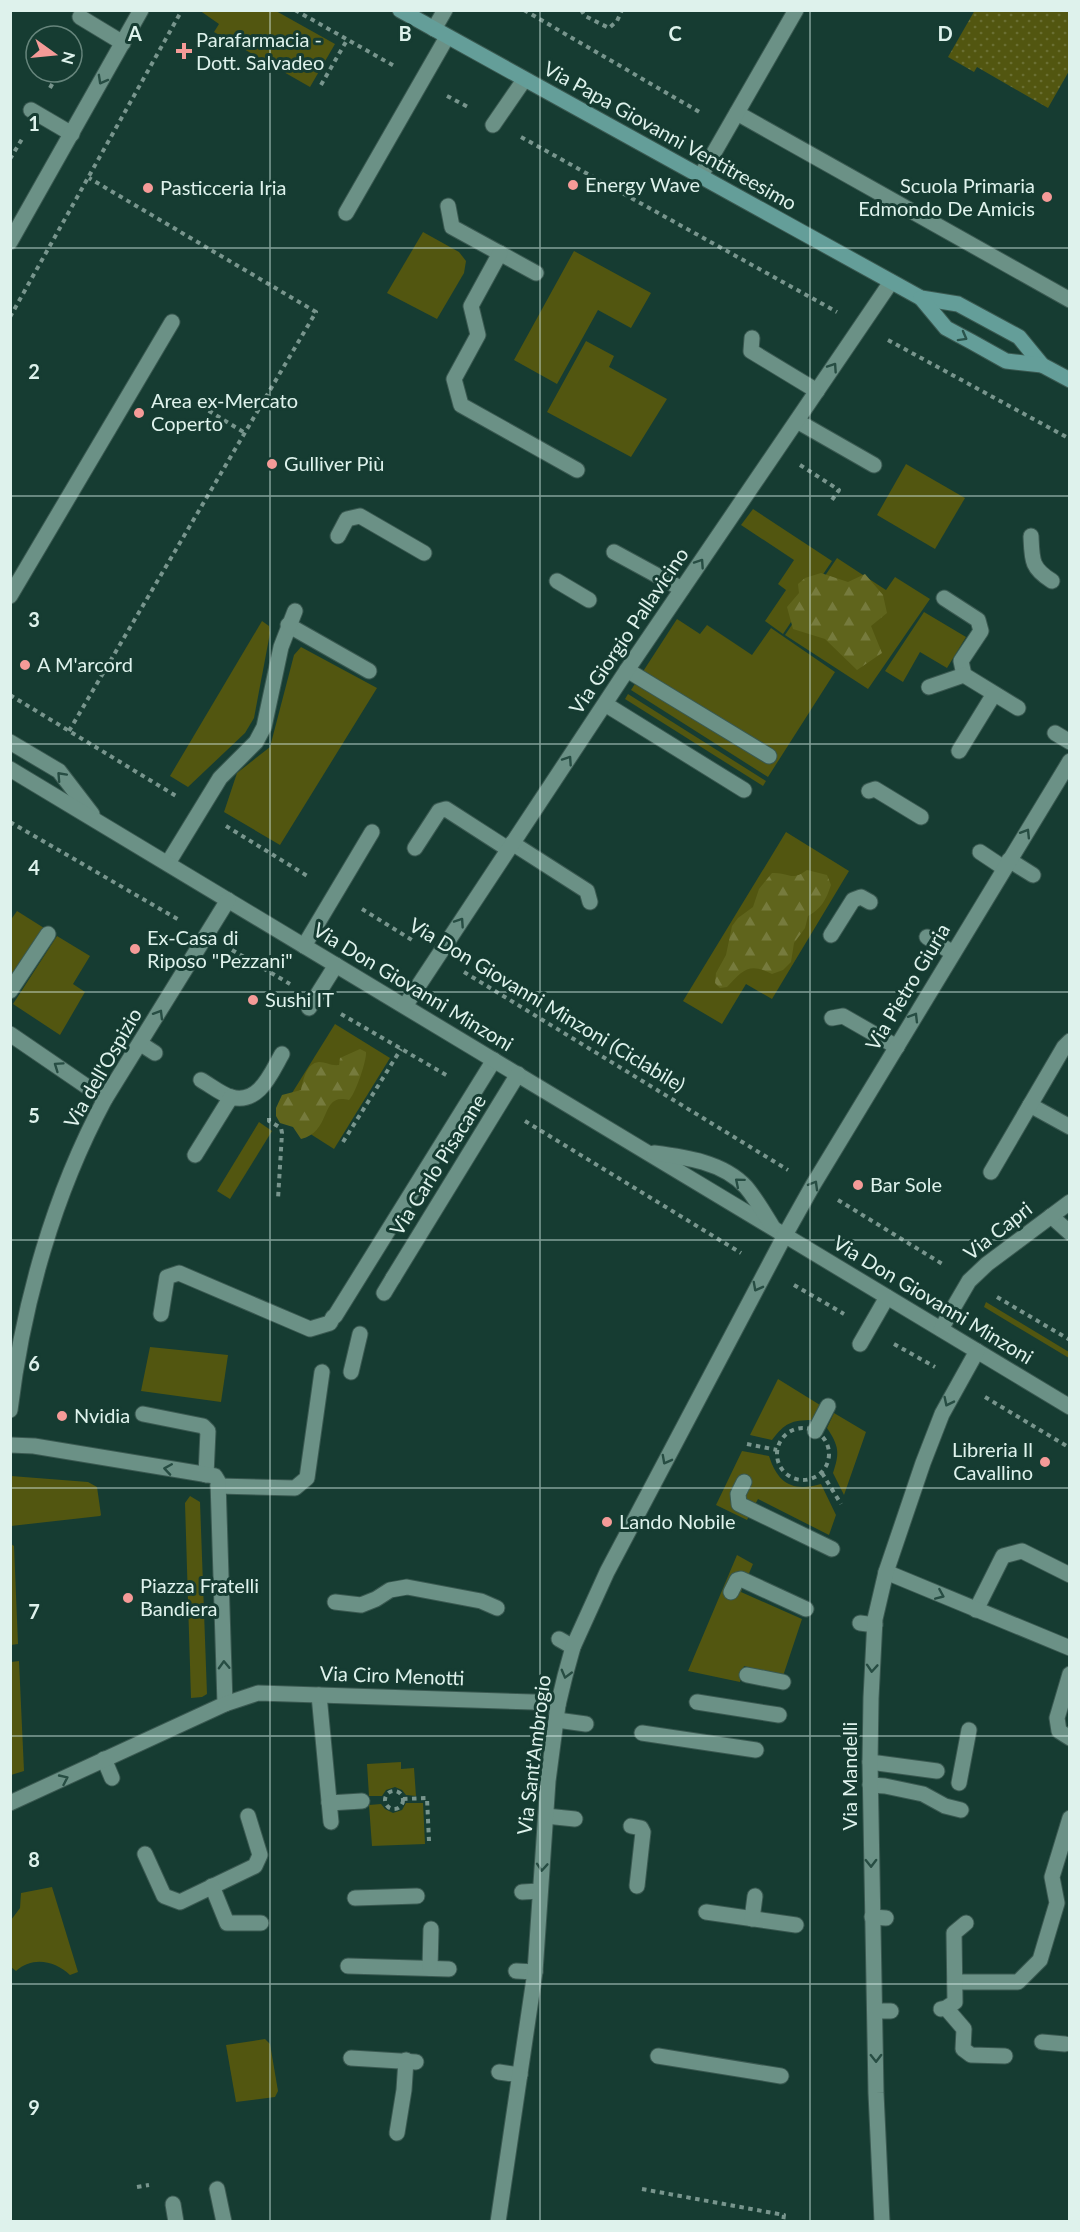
<svg xmlns="http://www.w3.org/2000/svg" width="1080" height="2232" font-family="Lato,sans-serif">
  <style>
    .green { fill: #525610 }
    .forest { fill: url(#forest-firs) }
    .park { fill: url(#park-dots) }
    .lines { fill: none; stroke-linecap: round; stroke-linejoin: round }
    .lane-casing { stroke: #3a5951; stroke-width: 17 }
    .street-casing { stroke: #3a5951; stroke-width: 17 }
    .secondary-casing { stroke: #3a5951; stroke-width: 17 }
    .path { stroke: #78958d; stroke-width: 4; stroke-dasharray: 4.5 4.5; stroke-linecap: butt }
    .lane { stroke: #6b9186; stroke-width: 15 }
    .street { stroke: #6b9186; stroke-width: 15 }
    .secondary { stroke: #649e99; stroke-width: 15 }
    .oneway { stroke: #274d43 }
    .oneway2 { stroke: #2a544c }
    .grid { fill: none; stroke: #def2ec; stroke-width: 1.5; stroke-opacity: 0.55 }
    .poi-dot { fill: #f59b98; stroke: #163c32; stroke-width: 2 }
    .labels { text-anchor: middle; stroke-width: 6; stroke-linejoin: round; paint-order: stroke }
    .poi-label { font-size: 20px; fill: #def2ec; stroke: #163c32; text-anchor: start }
    .street-label { font-size: 20px; fill: #def2ec; stroke: #163c32 }
    .grid-label { font-size: 20px; text-anchor: middle; font-weight: bold; fill: #def2ec; stroke: #163c32; stroke-width: 6; stroke-linejoin: round; paint-order: stroke }
  </style>
  <defs>
    <pattern id="forest-firs" width="22" height="20" patternUnits="userSpaceOnUse" patternTransform="scale(1.5)"><rect width="22" height="20" fill="#5f641c"/><path d="M5 1l3.5 6h-7zM16 11l3.5 6h-7z" fill="#767b3d"/></pattern>
    <pattern id="park-dots" width="8" height="8" patternUnits="userSpaceOnUse" patternTransform="scale(1.5)"><rect width="8" height="8" fill="#525610"/><path d="M2 2h.1M6 6h.1" fill="none" stroke="#6a6f33" stroke-width="1.8" stroke-linecap="round"/></pattern>
  </defs>
  <rect width="100%" height="100%" fill="#163c32"/>
  <g class="green">
    <polygon points="199,10 276,11 335,44 310,87 214,32 219,24"/>
    <polygon points="423,232 459,252 466,261 464,273 437,319 387,293"/>
    <polygon points="574,251 651,293 631,328 598,310 557,384 514,360"/>
    <polygon points="586,341 614,356 609,367 667,399 631,457 547,412"/>
    <polygon points="906,464 965,498 935,549 877,515"/>
    <polygon points="753,509 832,561 783,634 765,621 786,590 778,584 794,560 741,525"/>
    <polygon points="837,558 886,590 895,577 930,599 868,689 785,635"/>
    <polygon points="924,612 966,637 947,668 920,652 903,682 885,671"/>
    <polygon points="677,619 700,634 707,625 752,655 771,628 835,672 768,777 631,690"/>
    <polygon points="262,621 269,626 270,633 254,718 245,733 188,787 170,776"/>
    <polygon points="301,647 377,688 280,845 224,812 237,773 270,747 294,655"/>
    <polygon points="628,694 766,781 763,786 625,699"/>
    <polygon points="786,832 849,871 772,999 746,984 722,1024 683,1001"/>
    <polygon points="17,911 44,928 10,977 10,921"/>
    <polygon points="57,936 90,956 73,984 85,992 60,1035 13,1004"/>
    <polygon points="335,1024 390,1058 334,1149 279,1114"/>
    <polygon points="259,1122 272,1131 230,1199 217,1191"/>
    <polygon points="986,1302 1069,1352 1069,1358 984,1307"/>
    <polygon points="150,1347 228,1355 221,1402 141,1391"/>
    <path d="M778,1379L820,1405L813,1420C791,1420 785,1423 772,1440L750,1435Z"/>
    <path d="M834,1413L866,1432L844,1495L833,1473C840,1453 839,1446 827,1428Z"/>
    <path d="M742,1451L769,1456C778,1484 793,1492 821,1484L836,1515L829,1535L758,1499L747,1520L716,1505Z"/>
    <polygon points="11,1476 88,1482 97,1487 101,1515 100,1516 11,1526"/>
    <polygon points="190,1496 200,1502 207,1694 202,1697 191,1698 185,1503"/>
    <polygon points="11,1544 14,1546 18,1644 11,1645"/>
    <polygon points="737,1555 753,1564 741,1592 802,1619 783,1676 744,1666 740,1682 688,1671"/>
    <polygon points="19,1661 24,1771 11,1775 11,1662"/>
    <polygon points="401,1762 401,1769 414,1768 416,1796 406,1795 402,1790 395,1787 386,1790 382,1796 369,1796 367,1764"/>
    <polygon points="406,1803 423,1803 425,1844 372,1846 369,1805 381,1804 385,1809 393,1813 402,1810"/>
    <path d="M52,1887L78,1972L70,1975C55,1961 33,1956 16,1971L11,1967V1920L20,1908L21,1893Z"/>
    <polygon points="265,2039 270,2044 278,2091 275,2097 236,2102 226,2045"/>
  </g>
  <g class="forest">
    <polygon points="821,573 848,582 865,574 883,595 887,613 871,626 882,653 857,670 825,639 793,629 787,607 799,593 798,584 805,578"/>
    <path d="M807,870L827,875L831,885C826,900 821,909 808,916L805,928L794,943L791,962L783,970L772,974C749,962 743,970 727,987L720,988L715,983L716,973L726,955L732,926L738,918L753,907L759,889L772,873C789,872 791,882 807,870Z"/>
    <path d="M360,1049L366,1052C367,1060 355,1095 349,1100C319,1092 333,1131 301,1139L293,1127L280,1123L276,1116V1108L282,1095L301,1090C303,1081 306,1063 319,1062C326,1062 331,1066 339,1065L340,1058Z"/>
  </g>
  <polygon class="park" points="975,10 1069,11 1069,71 1048,108 977,67 974,72 948,57"/>
  <g class="lines">
    <g class="lane-casing">
      <g id="lane">
        <polyline points="80,17 123,43"/>
        <polyline points="434,29 445,10"/>
        <polyline points="31,110 72,134"/>
        <polyline points="737,113 1070,300"/>
        <polyline points="493,125 524,80"/>
        <polyline points="448,206 452,227 536,273"/>
        <polyline points="346,213 447,37"/>
        <polyline points="500,253 471,306 478,335 454,379 461,405 577,470"/>
        <polyline points="752,338 751,351 817,391"/>
        <polyline points="797,421 874,465"/>
        <polyline points="338,536 347,519 360,516 424,553"/>
        <path d="M1031,536C1032,560 1031,568 1052,581"/>
        <polyline points="614,552 682,589"/>
        <polyline points="557,581 589,600"/>
        <polyline points="10,596 172,322"/>
        <polyline points="944,598 978,620 981,631 961,661 964,675 1018,708"/>
        <polyline points="288,625 369,671"/>
        <polyline points="627,670 769,756"/>
        <polyline points="929,687 964,675"/>
        <polyline points="605,704 744,790"/>
        <polyline points="1055,733 1070,742"/>
        <polyline points="959,751 994,694"/>
        <polyline points="869,791 875,789 921,817"/>
        <polyline points="512,843 587,891 590,902"/>
        <polyline points="415,848 439,811 446,809 508,849"/>
        <polyline points="980,852 1004,868"/>
        <polyline points="1009,860 1033,875"/>
        <polyline points="168,863 220,778 256,742 264,727 281,647 295,611"/>
        <polyline points="831,935 853,900 861,897 870,902"/>
        <polyline points="927,937 953,953"/>
        <polyline points="304,946 372,832"/>
        <polyline points="10,991 48,934"/>
        <polyline points="309,1008 336,965"/>
        <polyline points="832,1018 843,1016 897,1047"/>
        <polyline points="141,1044 155,1053"/>
        <path d="M201,1080C210,1085 221,1094 231,1097C259,1105 271,1073 282,1054"/>
        <polyline points="1030,1105 1070,1127"/>
        <polyline points="195,1155 231,1097"/>
        <polyline points="991,1172 1064,1047 1070,1041"/>
        <polyline points="1051,1216 1070,1233"/>
        <polyline points="384,1293 393,1278"/>
        <polyline points="161,1314 167,1277 179,1273 310,1329 330,1323 333,1317"/>
        <polyline points="335,1316 494,1060"/>
        <polyline points="860,1344 887,1297"/>
        <polyline points="351,1372 360,1334"/>
        <polyline points="143,1414 203,1426 208,1431 206,1475"/>
        <polyline points="815,1431 828,1406"/>
        <polyline points="744,1482 738,1494 739,1504 832,1549"/>
        <polyline points="218,1486 295,1488 307,1478 322,1372"/>
        <polyline points="731,1592 737,1580 741,1579 806,1609"/>
        <polyline points="335,1602 361,1605 376,1599 390,1590 407,1587 481,1601 497,1608"/>
        <polyline points="976,1610 1003,1556 1022,1551 1070,1575"/>
        <polyline points="860,1623 875,1625"/>
        <polyline points="559,1639 573,1647"/>
        <polyline points="1070,1674 1057,1718 1059,1731 1070,1738"/>
        <polyline points="747,1675 783,1682"/>
        <polyline points="319,1695 331,1822"/>
        <polyline points="697,1702 779,1715"/>
        <polyline points="557,1720 586,1724"/>
        <polyline points="642,1733 756,1750"/>
        <polyline points="104,1759 112,1778"/>
        <polyline points="870,1762 937,1771"/>
        <polyline points="959,1783 969,1730"/>
        <polyline points="870,1785 885,1786 923,1794 945,1806 961,1810"/>
        <polyline points="329,1803 362,1801"/>
        <polyline points="546,1816 575,1819"/>
        <polyline points="631,1826 641,1828 643,1832 637,1886"/>
        <polyline points="145,1854 164,1896 180,1902 255,1866 260,1855 248,1816"/>
        <polyline points="212,1886 227,1923 261,1923"/>
        <polyline points="522,1892 540,1891"/>
        <polyline points="355,1898 417,1896"/>
        <polyline points="706,1912 796,1925"/>
        <polyline points="872,1917 886,1918"/>
        <polyline points="752,1919 755,1896"/>
        <polyline points="348,1966 449,1969"/>
        <polyline points="430,1968 431,1929"/>
        <polyline points="516,1971 535,1972"/>
        <polyline points="955,1982 1018,1982 1040,1960 1057,1903 1052,1877 1070,1818"/>
        <polyline points="946,2008 964,2029 963,2049 971,2055 1005,2056"/>
        <polyline points="941,2009 946,2008 955,2002 954,1933 966,1923"/>
        <polyline points="875,2011 891,2011"/>
        <polyline points="1042,2042 1065,2044"/>
        <polyline points="658,2056 781,2076"/>
        <polyline points="351,2058 416,2062"/>
        <polyline points="499,2072 520,2075"/>
        <polyline points="397,2133 404,2090 406,2060"/>
        <polyline points="217,2189 224,2222"/>
        <polyline points="173,2204 176,2222"/>
      </g>
    </g>
    <g class="street-casing">
      <g id="street">
        <polyline points="700,177 796,10"/>
        <polyline points="10,242 141,10"/>
        <polyline points="10,742 59,771 92,814"/>
        <polyline points="10,769 1070,1407"/>
        <polyline points="405,1006 627,670 891,282"/>
        <polyline points="10,1034 105,1099"/>
        <path d="M654,1153C685,1157 723,1162 746,1187C756,1199 764,1213 772,1226"/>
        <polyline points="393,1278 518,1074"/>
        <polyline points="941,1329 969,1281 987,1264 1070,1202"/>
        <path d="M10,1410C23,1303 54,1194 105,1099L228,900"/>
        <polyline points="10,1445 34,1446 215,1476 218,1481 225,1704 10,1803"/>
        <polyline points="886,1572 1070,1648"/>
        <polyline points="225,1704 258,1693 533,1702 558,1705"/>
        <polyline points="498,2222 535,1972 548,1781 558,1705 565,1676 573,1647 607,1572 785,1235 813,1185 1070,761"/>
        <polyline points="882,2222 876,2093 870,1762 871,1698 875,1619 886,1572 923,1463 942,1414 977,1351"/>
      </g>
    </g>
    <g class="secondary-casing">
      <g id="secondary">
        <polyline points="400,10 921,298 958,304 1019,337 1042,365 1070,380"/>
        <polyline points="921,298 946,328 972,342 1006,361 1042,365"/>
      </g>
    </g>
    <g class="path">
      <polyline points="295,10 396,67"/>
      <polyline points="524,10 701,113"/>
      <polyline points="581,10 585,16 609,28 617,21 622,10"/>
      <polyline points="321,85 347,40"/>
      <polyline points="50,88 59,72"/>
      <polyline points="447,96 470,108"/>
      <polyline points="521,137 837,312"/>
      <polyline points="10,159 22,139"/>
      <polyline points="10,317 182,10"/>
      <polyline points="888,340 1070,439"/>
      <polyline points="201,406 245,433"/>
      <polyline points="800,465 839,490 832,500"/>
      <polyline points="10,695 176,796"/>
      <polyline points="69,731 316,312 89,178"/>
      <polyline points="10,822 181,921"/>
      <polyline points="226,826 309,877"/>
      <polyline points="362,909 412,940"/>
      <polyline points="232,950 290,984"/>
      <polyline points="464,972 788,1170"/>
      <polyline points="341,1014 448,1076"/>
      <polyline points="269,1118 269,1121 281,1128 282,1133 278,1199"/>
      <polyline points="525,1121 741,1253"/>
      <polyline points="343,1142 401,1049"/>
      <polyline points="838,1200 944,1265"/>
      <polyline points="794,1285 844,1314"/>
      <polyline points="997,1297 1070,1340"/>
      <polyline points="894,1344 935,1367"/>
      <polyline points="985,1397 1070,1448"/>
      <circle cx="803" cy="1454" r="26"/>
      <polyline points="747,1444 777,1450"/>
      <polyline points="822,1473 841,1504"/>
      <circle cx="394" cy="1800" r="9"/>
      <polyline points="403,1799 427,1798 429,1841"/>
      <polyline points="137,2187 149,2185"/>
      <polyline points="642,2189 784,2215 783,2222"/>
    </g>
    <use href="#lane" class="lane"/>
    <use href="#street" class="street"/>
    <use href="#secondary" class="secondary"/>
  </g>
  <defs><path id="oneway-chevron" d="M-2-3.5L2.5 0L-2 3.5" fill="none" stroke-width="1.6" stroke-linecap="round" stroke-linejoin="round" transform="scale(1.5)"/></defs>
  <g class="oneway">
    <use href="#oneway-chevron" transform="translate(102 80) rotate(119)"/>
    <use href="#oneway-chevron" transform="translate(833 367) rotate(-56)"/>
    <use href="#oneway-chevron" transform="translate(700 563) rotate(-56)"/>
    <use href="#oneway-chevron" transform="translate(568 760) rotate(-56)"/>
    <use href="#oneway-chevron" transform="translate(61 776) rotate(-133)"/>
    <use href="#oneway-chevron" transform="translate(1026 833) rotate(-58)"/>
    <use href="#oneway-chevron" transform="translate(460 922) rotate(-56)"/>
    <use href="#oneway-chevron" transform="translate(159 1014) rotate(-59)"/>
    <use href="#oneway-chevron" transform="translate(914 1017) rotate(-59)"/>
    <use href="#oneway-chevron" transform="translate(58 1066) rotate(-145)"/>
    <use href="#oneway-chevron" transform="translate(739 1182) rotate(-140)"/>
    <use href="#oneway-chevron" transform="translate(814 1185) rotate(-60)"/>
    <use href="#oneway-chevron" transform="translate(757 1287) rotate(118)"/>
    <use href="#oneway-chevron" transform="translate(948 1402) rotate(116)"/>
    <use href="#oneway-chevron" transform="translate(666 1460) rotate(118)"/>
    <use href="#oneway-chevron" transform="translate(168 1469) rotate(-171)"/>
    <use href="#oneway-chevron" transform="translate(940 1595) rotate(23)"/>
    <use href="#oneway-chevron" transform="translate(224 1665) rotate(-92)"/>
    <use href="#oneway-chevron" transform="translate(872 1668) rotate(94)"/>
    <use href="#oneway-chevron" transform="translate(566 1674) rotate(105)"/>
    <use href="#oneway-chevron" transform="translate(64 1779) rotate(-25)"/>
    <use href="#oneway-chevron" transform="translate(871 1863) rotate(89)"/>
    <use href="#oneway-chevron" transform="translate(542 1867) rotate(94)"/>
    <use href="#oneway-chevron" transform="translate(876 2058) rotate(89)"/>
  </g>
  <use class="oneway2" href="#oneway-chevron" transform="translate(963 337) rotate(29)"/>
  <path class="grid" d="M270,10V2222M540,10V2222M810,10V2222M10,248H1070M10,496H1070M10,744H1070M10,992H1070M10,1240H1070M10,1488H1070M10,1736H1070M10,1984H1070"/>
  <g class="poi-dot">
    <path d="M181 42h6v6h6v6h-6v6h-6v-6h-6v-6h6z"/>
    <circle cx="573" cy="185" r="6"/>
    <circle cx="148" cy="188" r="6"/>
    <circle cx="1047" cy="197" r="6"/>
    <circle cx="139" cy="413" r="6"/>
    <circle cx="272" cy="464" r="6"/>
    <circle cx="25" cy="665" r="6"/>
    <circle cx="135" cy="949" r="6"/>
    <circle cx="253" cy="1000" r="6"/>
    <circle cx="858" cy="1185" r="6"/>
    <circle cx="62" cy="1416" r="6"/>
    <circle cx="1045" cy="1462" r="6"/>
    <circle cx="607" cy="1522" r="6"/>
    <circle cx="128" cy="1598" r="6"/>
  </g>
  <g class="labels">
    <g class="poi-label">
      <text x="196" y="47">Parafarmacia -<tspan x="196" dy="23">Dott. Salvadeo</tspan></text>
      <text x="585" y="192">Energy Wave</text>
      <text x="1035" y="193" text-anchor="end">Scuola Primaria<tspan x="1035" dy="23">Edmondo De Amicis</tspan></text>
      <text x="160" y="195">Pasticceria Iria</text>
      <text x="151" y="408">Area ex-Mercato<tspan x="151" dy="23">Coperto</tspan></text>
      <text x="284" y="471">Gulliver Più</text>
      <text x="37" y="672">A M'arcord</text>
      <text x="147" y="945">Ex-Casa di<tspan x="147" dy="23">Riposo "Pezzani"</tspan></text>
      <text x="265" y="1007">Sushi IT</text>
      <text x="870" y="1192">Bar Sole</text>
      <text x="74" y="1423">Nvidia</text>
      <text x="1033" y="1457" text-anchor="end">Libreria Il<tspan x="1033" dy="23">Cavallino</tspan></text>
      <text x="619" y="1529">Lando Nobile</text>
      <text x="140" y="1593">Piazza Fratelli<tspan x="140" dy="23">Bandiera</tspan></text>
    </g>
    <g class="street-label">
      <text transform="translate(670 136) rotate(29)" y="7">Via Papa Giovanni Ventitreesimo</text>
      <text transform="translate(629 631) rotate(-56)" y="7">Via Giorgio Pallavicino</text>
      <text transform="translate(413 987) rotate(31)" y="7">Via Don Giovanni Minzoni</text>
      <text transform="translate(908 987) rotate(-59)" y="7">Via Pietro Giuria</text>
      <text transform="translate(547 1005) rotate(31)" y="7">Via Don Giovanni Minzoni (Ciclabile)</text>
      <text transform="translate(103 1068) rotate(-60)" y="7">Via dell'Ospizio</text>
      <text transform="translate(438 1165) rotate(-58)" y="7">Via Carlo Pisacane</text>
      <text transform="translate(998 1231) rotate(-38)" y="7">Via Capri</text>
      <text transform="translate(933 1300) rotate(31)" y="7">Via Don Giovanni Minzoni</text>
      <text transform="translate(392 1676) rotate(2)" y="7">Via Ciro Menotti</text>
      <text transform="translate(534 1755) rotate(-83)" y="7">Via Sant'Ambrogio</text>
      <text transform="translate(850 1776) rotate(-90)" y="7">Via Mandelli</text>
    </g>
  </g>
  <g class="grid-label">
    <text x="135" y="41">A</text>
    <text x="405" y="41">B</text>
    <text x="675" y="41">C</text>
    <text x="945" y="41">D</text>
    <text x="34" y="131">1</text>
    <text x="34" y="379">2</text>
    <text x="34" y="627">3</text>
    <text x="34" y="875">4</text>
    <text x="34" y="1123">5</text>
    <text x="34" y="1371">6</text>
    <text x="34" y="1619">7</text>
    <text x="34" y="1867">8</text>
    <text x="34" y="2115">9</text>
  </g>
  <rect width="1080" height="2232" fill="none" stroke="#def2ec" stroke-width="24"/>
  <g transform="translate(54 54) rotate(105)"><circle r="28" fill="#163c32" stroke="#66857c" stroke-width="1.5"/>
  <path d="M0-4.5L10 22L0 15L-10 22Z" fill="#f59b98"/>
  <text y="-9" font-size="16" font-weight="bold" text-anchor="middle" fill="#def2ec">N</text>
  </g>
</svg>
